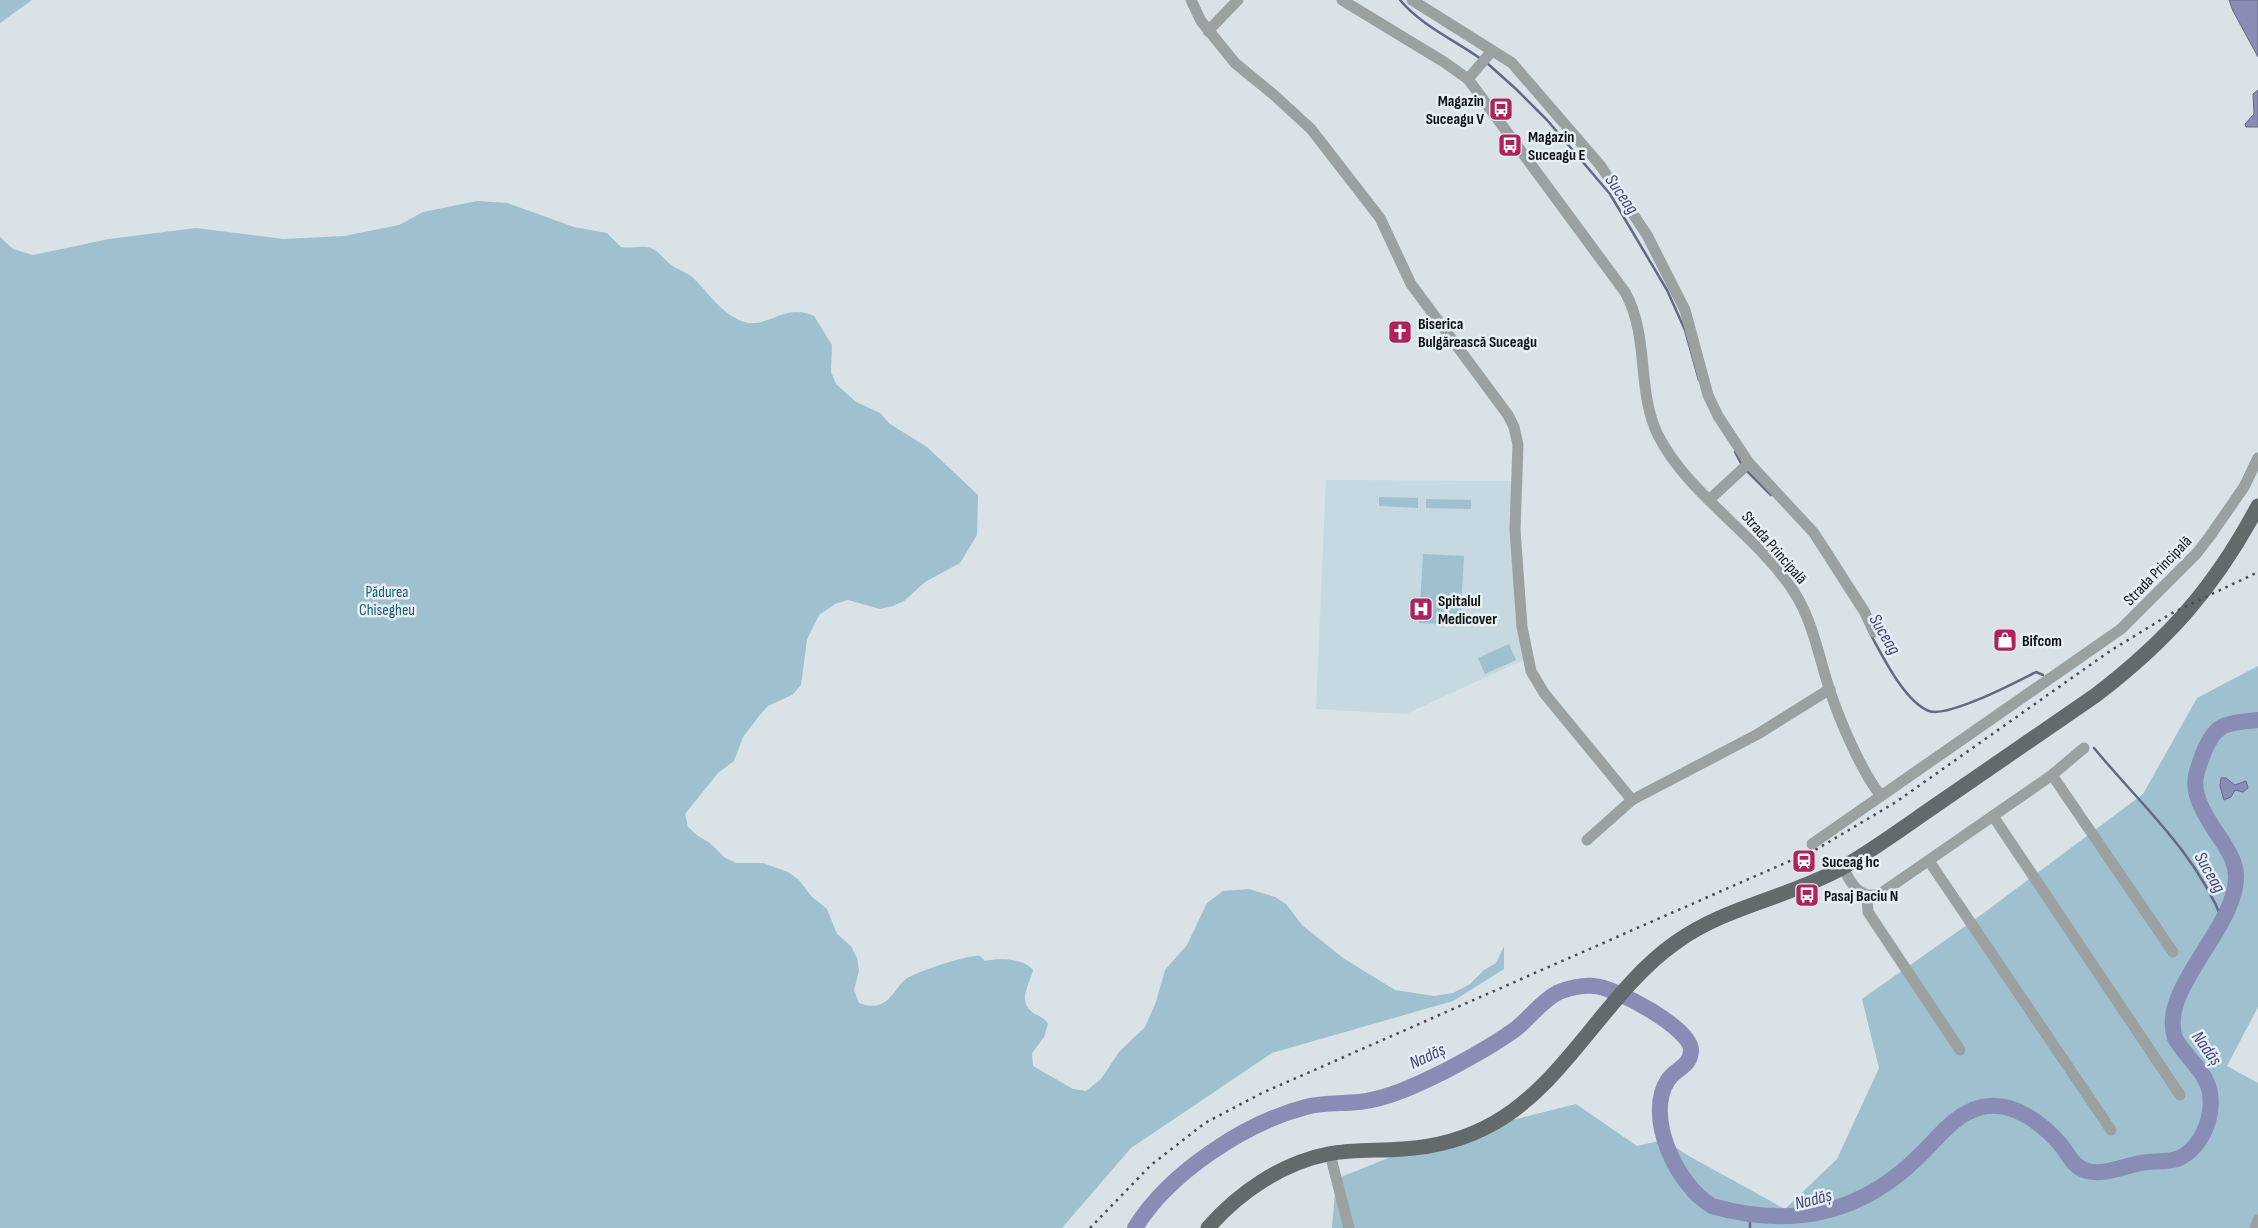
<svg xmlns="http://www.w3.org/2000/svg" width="2258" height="1228" font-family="'Sofia Sans Condensed',sans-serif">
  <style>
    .built { fill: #c6d8e0 }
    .green { fill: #9fc0ce }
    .water { fill: #898db5; stroke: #646885 }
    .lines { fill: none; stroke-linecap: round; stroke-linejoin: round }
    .stream { stroke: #646885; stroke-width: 2.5 }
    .river { stroke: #898db5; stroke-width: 16 }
    .minor { stroke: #9ba0a0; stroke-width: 11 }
    .major { stroke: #626a6b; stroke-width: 15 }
    .rail { stroke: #474c4f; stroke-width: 2.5; stroke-dasharray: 2.5 5; stroke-linecap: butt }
    .labels { text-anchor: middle; stroke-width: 5; stroke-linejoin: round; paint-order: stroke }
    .poi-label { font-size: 16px; font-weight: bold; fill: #0f1214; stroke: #e5eff4; text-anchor: start }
    .street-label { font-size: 16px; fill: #0f1214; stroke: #e5eff4 }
    .park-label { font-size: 16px; fill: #1e5b72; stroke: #e5eff4 }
    .water-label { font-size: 18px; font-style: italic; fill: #45477e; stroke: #e5eff4 }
  </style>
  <rect width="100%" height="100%" fill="#d8e2e7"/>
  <polygon class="built" points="1326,480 1517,481 1527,658 1406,714 1316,709"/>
  <g class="green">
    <polygon points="0,0 32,0 0,23"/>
    <path d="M477,201L507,203L574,227L607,233L621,247C631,249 641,245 651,248C659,251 662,258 669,263C675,269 685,271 692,277C709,292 719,313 744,322C768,329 785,302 814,316L832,345L831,372L836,384L856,402L880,413L890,424L927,447L978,495L977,535L960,563L925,582L904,601L893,606L880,609L848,600L835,604L819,615L807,639L801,685L792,695L768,706L759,716L743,737L734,761L718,773L685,814L688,827L698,836L710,843L724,857L736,863H763L788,872L799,880L811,896L827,909L837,934L851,946L857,958L859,971L854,990L859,1003C865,1005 871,1007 878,1005C891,1002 896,987 906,979C916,972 970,954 980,956L985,961C999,958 1023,958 1033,970C1030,984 1017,1000 1032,1012C1038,1016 1044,1017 1048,1024L1044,1037L1032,1053L1033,1066L1073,1089L1086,1091L1101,1079L1119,1052L1145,1027L1156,1002L1165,970L1187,945L1207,903L1223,891L1249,889L1275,897L1286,904L1302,925L1343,958L1395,990L1434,996L1453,993L1470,984L1484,970L1496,963L1504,946V969L1453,1001L1272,1053L1131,1148L1062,1228H0V237L13,249L33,255L109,239L196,228L283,239L344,236L399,225L423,212Z"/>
    <polygon points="1379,497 1418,498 1418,508 1379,506"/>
    <polygon points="1426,499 1471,500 1471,509 1426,508"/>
    <polygon points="1423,554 1464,556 1460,625 1419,623"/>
    <polygon points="1509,644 1516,660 1485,674 1478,658"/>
    <polygon points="2258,666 2258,1007 2227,1066 2258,1083 2258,1228 1332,1228 1336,1179 1433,1140 1576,1104 1637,1146 1664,1140 1689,1156 1785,1209 1837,1159 1879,1068 1862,999 1981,915 2143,794 2197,698"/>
  </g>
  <g class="water">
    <polygon points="2229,0 2258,0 2258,57 2233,11"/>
    <polygon points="2258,90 2258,127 2246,127 2245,124 2254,114 2253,94"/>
    <polygon points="2221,778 2226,778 2235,785 2246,781 2248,788 2243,792 2235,790 2231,797 2224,800 2220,786"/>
  </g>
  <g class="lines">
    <g class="stream">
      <path d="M1400,0C1422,26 1453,39 1481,59"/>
      <polyline points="1487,63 1516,89 1547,120 1610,194 1667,290 1685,330 1699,380"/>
      <polyline points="1735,452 1742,465"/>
      <polyline points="1747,471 1771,495"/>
      <path d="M1871,635C1883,657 1905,702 1929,711C1948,718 2016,682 2036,672L2043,675"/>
      <path d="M2094,748C2141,805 2194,850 2223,921"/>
      <polyline points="1750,1220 1750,1228"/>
    </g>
    <path class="river" d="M1135,1228C1168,1174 1244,1123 1306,1107C1324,1102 1341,1104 1359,1102C1388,1099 1419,1084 1445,1071C1470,1058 1494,1045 1517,1028C1530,1017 1542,1001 1557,993C1567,988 1583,985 1594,986C1615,987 1693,1029 1691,1051C1690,1067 1676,1068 1668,1080C1644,1116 1677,1186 1712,1206C1789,1228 1859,1215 1917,1158C1938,1139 1953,1114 1982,1107C2012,1100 2042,1123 2061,1145C2069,1155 2073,1167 2087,1171C2106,1176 2127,1164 2147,1162C2157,1161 2167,1162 2177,1159C2204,1149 2219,1106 2206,1081C2199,1065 2183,1054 2175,1038C2158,989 2237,928 2236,876C2236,864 2230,854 2224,844C2212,826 2191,798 2196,776C2197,769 2201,761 2203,754C2216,721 2226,724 2258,720"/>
    <g class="minor">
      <polyline points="1191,0 1201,21 1235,63 1274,95 1311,129 1380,218 1411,284 1508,415 1514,427 1518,445 1515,530 1522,627 1531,671 1544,693 1632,800"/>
      <path d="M1342,0L1444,62L1468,79L1625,292C1650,337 1636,390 1658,435C1688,495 1760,537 1796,595C1813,623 1819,657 1829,688C1839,719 1861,771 1881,796L2121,629L2197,553L2210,536L2244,487L2258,458"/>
      <polyline points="1412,0 1512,63 1600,165 1647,235 1685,310 1708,395 1718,416 1749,463 1814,533 1864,611 1874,632"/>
      <polyline points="1208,31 1238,0"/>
      <polyline points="1468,79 1492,51"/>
      <polyline points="1710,499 1749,463"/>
      <polyline points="2052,775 2173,952"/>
      <polyline points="1993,816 2180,1095"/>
      <polyline points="1587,840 1632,800 1758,734 1830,689"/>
      <polyline points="1812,844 1881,796"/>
      <polyline points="1929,861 2111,1130"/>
      <path d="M1843,867C1850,883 1860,900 1880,894L2052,775L2084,748"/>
      <polyline points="1867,896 1868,912 1960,1050"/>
      <polyline points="1330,1154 1349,1228"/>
      <polyline points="2255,1228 2258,1220"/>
    </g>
    <path class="major" d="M1208,1228C1238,1193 1282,1163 1328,1154C1353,1149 1378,1151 1403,1149C1435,1147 1466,1139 1494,1123C1566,1083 1607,991 1675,943C1724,907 1787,898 1840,869C1875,849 1908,824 1942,801C1993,766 2044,731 2096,695C2168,640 2215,587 2258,506"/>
    <polyline class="rail" points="1090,1228 1151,1165 1205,1123 1262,1093 1817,849 1896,802 2110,651 2172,613 2258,572"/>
  </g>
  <defs>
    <g id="bus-square" transform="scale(1.25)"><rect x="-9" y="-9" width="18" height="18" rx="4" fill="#ae225e" stroke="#e5eff4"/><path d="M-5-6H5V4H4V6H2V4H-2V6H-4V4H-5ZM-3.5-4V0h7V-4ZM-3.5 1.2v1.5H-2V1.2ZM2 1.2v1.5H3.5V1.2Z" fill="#fff"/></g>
    <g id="church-square" transform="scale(1.25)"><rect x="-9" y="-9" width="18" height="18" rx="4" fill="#ae225e" stroke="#e5eff4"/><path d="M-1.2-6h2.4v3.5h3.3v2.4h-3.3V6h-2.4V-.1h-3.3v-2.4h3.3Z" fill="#fff"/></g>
    <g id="hospital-square" transform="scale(1.25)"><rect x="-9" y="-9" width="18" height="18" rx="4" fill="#ae225e" stroke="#e5eff4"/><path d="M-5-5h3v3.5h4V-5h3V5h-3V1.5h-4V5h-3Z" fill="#fff"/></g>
    <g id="shop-square" transform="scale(1.25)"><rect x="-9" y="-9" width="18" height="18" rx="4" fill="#ae225e" stroke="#e5eff4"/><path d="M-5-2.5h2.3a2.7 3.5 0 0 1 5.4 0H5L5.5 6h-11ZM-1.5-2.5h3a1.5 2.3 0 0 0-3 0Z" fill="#fff"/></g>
    <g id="station-square" transform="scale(1.25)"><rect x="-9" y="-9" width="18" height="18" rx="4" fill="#ae225e" stroke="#e5eff4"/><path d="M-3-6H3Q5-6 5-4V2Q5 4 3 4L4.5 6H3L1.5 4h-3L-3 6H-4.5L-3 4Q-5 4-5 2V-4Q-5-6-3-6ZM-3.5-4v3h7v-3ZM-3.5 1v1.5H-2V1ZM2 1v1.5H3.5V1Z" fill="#fff"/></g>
  </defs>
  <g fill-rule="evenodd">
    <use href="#bus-square" x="1501" y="109"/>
    <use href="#bus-square" x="1510" y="145"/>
    <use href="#church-square" x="1400" y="332"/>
    <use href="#hospital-square" x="1421" y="609"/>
    <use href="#shop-square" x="2005" y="640"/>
    <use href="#station-square" x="1804" y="861"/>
    <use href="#bus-square" x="1807" y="895"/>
  </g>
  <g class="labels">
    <g class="poi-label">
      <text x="1484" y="106" text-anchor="end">Magazin<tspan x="1484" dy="18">Suceagu V</tspan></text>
      <text x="1528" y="142">Magazin<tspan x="1528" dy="18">Suceagu E</tspan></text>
      <text x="1418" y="329">Biserica<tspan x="1418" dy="18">Bulgărească Suceagu</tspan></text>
      <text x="1438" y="606">Spitalul<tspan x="1438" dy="18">Medicover</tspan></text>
      <text x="2022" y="646">Bifcom</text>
      <text x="1822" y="867">Suceag hc</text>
      <text x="1824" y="901">Pasaj Baciu N</text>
    </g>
    <g class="street-label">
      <text transform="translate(1775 547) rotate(49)" y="6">Strada Principală</text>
      <text transform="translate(2157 570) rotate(-46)" y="6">Strada Principală</text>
    </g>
    <g class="park-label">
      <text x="387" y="597">Pădurea<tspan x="387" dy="18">Chisegheu</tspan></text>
    </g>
    <g class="water-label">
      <text transform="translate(1622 194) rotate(55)" y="6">Suceag</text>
      <text transform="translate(1885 634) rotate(59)" y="6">Suceag</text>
      <text transform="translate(2210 872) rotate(60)" y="6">Suceag</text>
      <text transform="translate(2207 1048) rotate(54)" y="6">Nadăș</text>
      <text transform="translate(1427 1056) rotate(-25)" y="6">Nadăș</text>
      <text transform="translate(1813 1199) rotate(-14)" y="6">Nadăș</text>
    </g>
  </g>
</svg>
